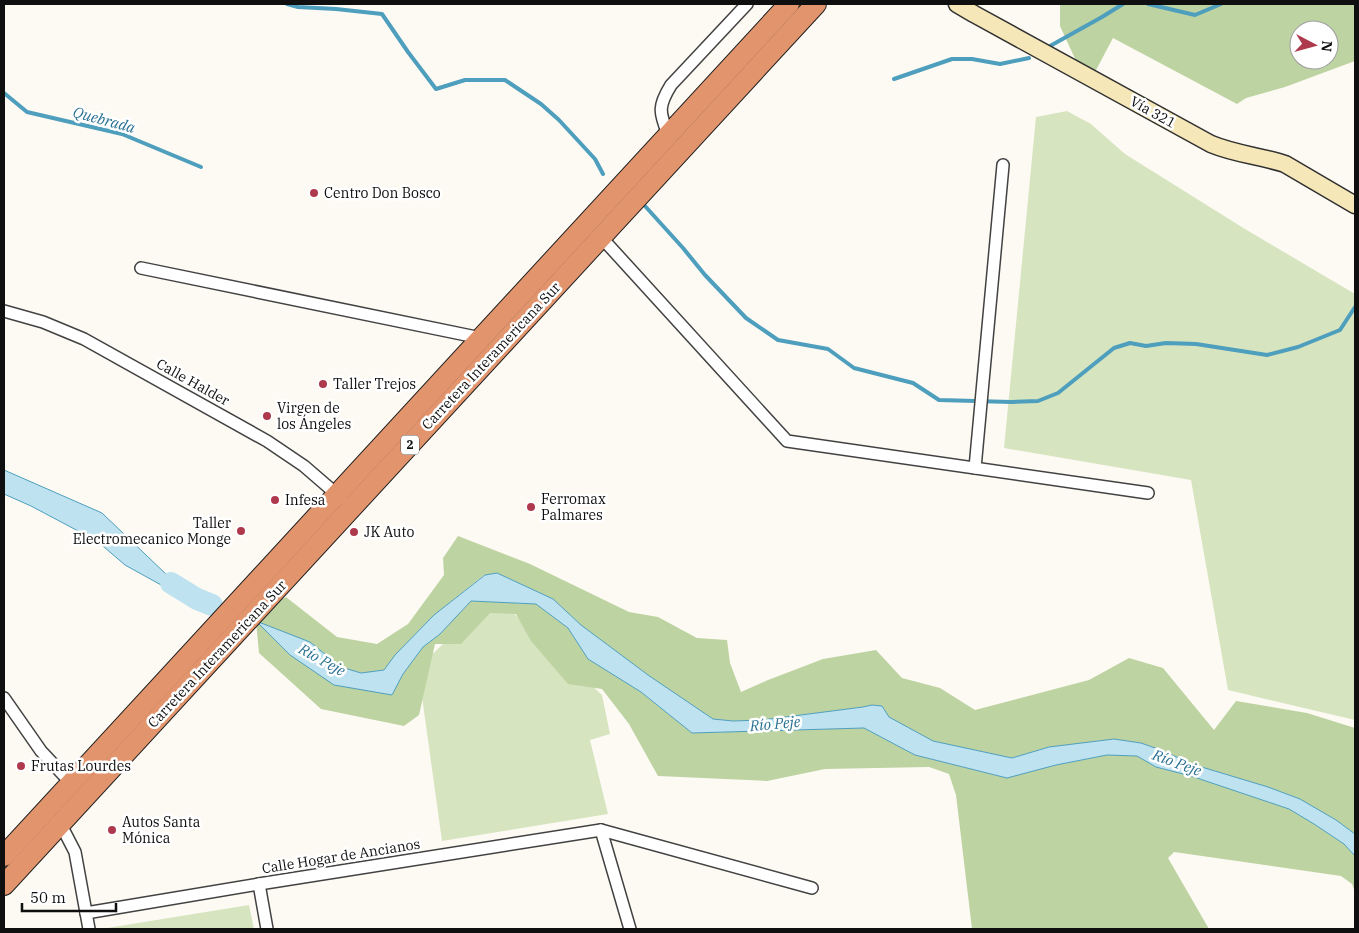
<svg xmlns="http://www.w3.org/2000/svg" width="1359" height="933" font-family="'IBM Plex Serif',serif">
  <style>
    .green { fill: #d7e4c0 }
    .forest { fill: #bed3a2; fill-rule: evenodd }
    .water { fill: #bee2ef; stroke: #4e9ebd }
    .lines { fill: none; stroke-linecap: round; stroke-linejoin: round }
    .stream { stroke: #4e9ebd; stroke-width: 4 }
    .river { stroke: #bee2ef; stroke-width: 22 }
    .street-casing { stroke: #424242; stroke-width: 14 }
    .secondary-casing { stroke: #313131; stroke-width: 19 }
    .highway-casing { stroke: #202020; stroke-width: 22 }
    .street { stroke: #fff; stroke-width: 11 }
    .secondary { stroke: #f5e7b7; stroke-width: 16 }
    .highway { stroke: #e2946d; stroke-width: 20 }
    .poi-dot { fill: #ae384c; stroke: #fff; stroke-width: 2 }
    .labels { text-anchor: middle; stroke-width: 5; stroke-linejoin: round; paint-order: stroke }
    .shield { fill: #fff; stroke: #575757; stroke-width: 1 }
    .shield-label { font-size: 12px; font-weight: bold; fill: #0f0f0f }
    .street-label { font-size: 14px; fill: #0f0f0f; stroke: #fff }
    .poi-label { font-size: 14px; fill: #0f0f0f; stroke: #fff; text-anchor: start }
    .water-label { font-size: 15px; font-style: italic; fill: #287092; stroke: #fff }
  </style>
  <rect width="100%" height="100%" fill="#fdfaf3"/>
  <g class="green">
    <polygon points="1067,111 1091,124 1125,154 1245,229 1355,294 1355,720 1228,690 1191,480 1004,448 1036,117"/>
    <polygon points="494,595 602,695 610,734 590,740 608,814 442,841 418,668"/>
    <polygon points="249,905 254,929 101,929"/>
  </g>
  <g class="forest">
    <path d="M1060,4H1355V61L1285,87L1246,98L1237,104L1113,38L1095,72L1077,63L1060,26ZM1299,30H1329V60H1299Z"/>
    <polygon points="458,536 530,564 629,612 658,617 697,638 727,640 730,663 741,692 768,680 823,659 876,650 902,678 940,688 975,710 1089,680 1129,658 1163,668 1214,730 1236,701 1307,713 1355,728 1355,834 1336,820 1300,799 1268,787 1195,765 1158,749 1141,743 1114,739 1049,747 1012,758 933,741 889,717 882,706 872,705 863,707 762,720 733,721 713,719 648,675 581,625 553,599 497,573 484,575 434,615 395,655 384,670 361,673 341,667 310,642 257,622 392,695 403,674 423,647 440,634 471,601 536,604 568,628 588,659 641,692 692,733 864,728 915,755 1007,778 1056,765 1107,755 1137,756 1156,767 1191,776 1289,809 1314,824 1344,844 1355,856 1355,892 1352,884 1341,876 1174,852 1168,858 1209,929 972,929 956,795 949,774 929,767 825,769 767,781 658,776 629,724 602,689 568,684 531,641 516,614 490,613 461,644 435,644 419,715 404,726 321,709 259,653 256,621 270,605 286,597 337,637 377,644 408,624 444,575 443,558"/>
  </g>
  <g class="water">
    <polygon points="4,470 102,513 168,576 190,584 197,599 181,596 125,565 97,541 31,506 4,494"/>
    <polygon points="497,573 553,599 581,625 648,675 713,719 733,721 762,720 863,707 872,705 882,706 889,717 933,741 1012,758 1049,747 1114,739 1141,743 1158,749 1195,765 1268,787 1300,799 1336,820 1355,834 1355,856 1344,844 1314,824 1289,809 1191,776 1156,767 1137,756 1107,755 1056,765 1007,778 915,755 864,728 692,733 641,692 588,659 568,628 536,604 471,601 440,634 423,647 403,674 392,695 334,685 290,655 256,621 310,642 341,667 361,673 384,670 395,655 434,615 485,575"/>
  </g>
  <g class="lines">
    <g class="stream">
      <polyline points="287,4 298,7 336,9 382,14 408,52 436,89 465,80 505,80 541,104 559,120 595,159 603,174"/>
      <polyline points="1148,4 1195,15 1221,4"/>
      <polyline points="1050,46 1102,17 1123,4"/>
      <polyline points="894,79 952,59 972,59 1000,64 1029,58"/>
      <polyline points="4,93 27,112 122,134 201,167"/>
      <polyline points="645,206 683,248 705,275 746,318 778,340 828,349 854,368 913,383 939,400 1011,402 1038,401 1058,393 1114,348 1130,343 1146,346 1166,343 1196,344 1267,355 1298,347 1340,330 1355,307"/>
    </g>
    <polyline class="river" points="171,583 197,599 212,605"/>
    <g class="street-casing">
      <g id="street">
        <path d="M668,134C659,112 658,106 671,85L747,4"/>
        <polyline points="601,237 787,441 1148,493"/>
        <polyline points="141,268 481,338"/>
        <polyline points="4,311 43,322 84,339 267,441 304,466 341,498"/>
        <polyline points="975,468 1003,165"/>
        <polyline points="4,698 41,751 71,783"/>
        <polyline points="60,823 75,852 89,929"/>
        <polyline points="601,830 630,929"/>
        <polyline points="259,884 267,929"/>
        <polyline points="86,913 259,884 601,830 812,888"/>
      </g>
    </g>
    <g class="secondary-casing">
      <path id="secondary" d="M957,4L974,14L1211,144C1235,154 1260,156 1285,164L1355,205"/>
    </g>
    <g class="highway-casing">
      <g id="highway">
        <polyline points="4,856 789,4"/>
        <polyline points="4,885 816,4"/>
      </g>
    </g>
    <use href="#street" class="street"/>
    <use href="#secondary" class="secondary"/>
    <use href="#highway" class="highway"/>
  </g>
  <g class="poi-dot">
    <circle cx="314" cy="193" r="5"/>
    <circle cx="323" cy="384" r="5"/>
    <circle cx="267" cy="416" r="5"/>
    <circle cx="275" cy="500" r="5"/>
    <circle cx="531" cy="507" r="5"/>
    <circle cx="241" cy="531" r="5"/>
    <circle cx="354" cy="532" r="5"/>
    <circle cx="21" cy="766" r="5"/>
    <circle cx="112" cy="830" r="5"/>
  </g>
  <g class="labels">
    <rect class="shield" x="401" y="435.5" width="18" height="19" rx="4"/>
    <g class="shield-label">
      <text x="410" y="449">2</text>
    </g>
    <g class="street-label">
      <text transform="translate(1153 112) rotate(29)" y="5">Vía 321</text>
      <text transform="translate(491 356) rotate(-47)" y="5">Carretera Interamericana Sur</text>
      <text transform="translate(193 382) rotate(29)" y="5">Calle Halder</text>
      <text transform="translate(217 654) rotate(-47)" y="5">Carretera Interamericana Sur</text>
      <text transform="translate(341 856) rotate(-9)" y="5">Calle Hogar de Ancianos</text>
    </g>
    <g class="poi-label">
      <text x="324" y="198">Centro Don Bosco</text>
      <text x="333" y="389">Taller Trejos</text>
      <text x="277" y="413">Virgen de<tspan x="277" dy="16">los Ángeles</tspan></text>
      <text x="541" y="504">Ferromax<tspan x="541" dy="16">Palmares</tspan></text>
      <text x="285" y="505">Infesa</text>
      <text x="231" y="528" text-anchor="end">Taller<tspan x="231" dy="16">Electromecanico Monge</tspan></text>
      <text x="364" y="537">JK Auto</text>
      <text x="31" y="771">Frutas Lourdes</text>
      <text x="122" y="827">Autos Santa<tspan x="122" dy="16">Mónica</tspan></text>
    </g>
    <g class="water-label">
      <text transform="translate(104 120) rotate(15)" y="5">Quebrada</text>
      <text transform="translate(322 660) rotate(29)" y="5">Río Peje</text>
      <text transform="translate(775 724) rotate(-5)" y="5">Río Peje</text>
      <text transform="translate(1177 763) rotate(20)" y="5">Río Peje</text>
    </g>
  </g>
  <rect width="1359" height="933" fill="none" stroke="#0f0f0f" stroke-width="10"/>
  <g transform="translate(1314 45) rotate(96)"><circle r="24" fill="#ffffff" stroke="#9f9f9f"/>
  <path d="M0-4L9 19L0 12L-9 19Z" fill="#ae384c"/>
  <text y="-8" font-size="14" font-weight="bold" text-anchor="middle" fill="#0f0f0f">N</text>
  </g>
  <path d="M22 903v8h94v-8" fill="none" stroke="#0f0f0f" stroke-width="2.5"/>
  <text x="30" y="903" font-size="15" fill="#0f0f0f" stroke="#ffffff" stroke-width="4" paint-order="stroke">50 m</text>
</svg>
